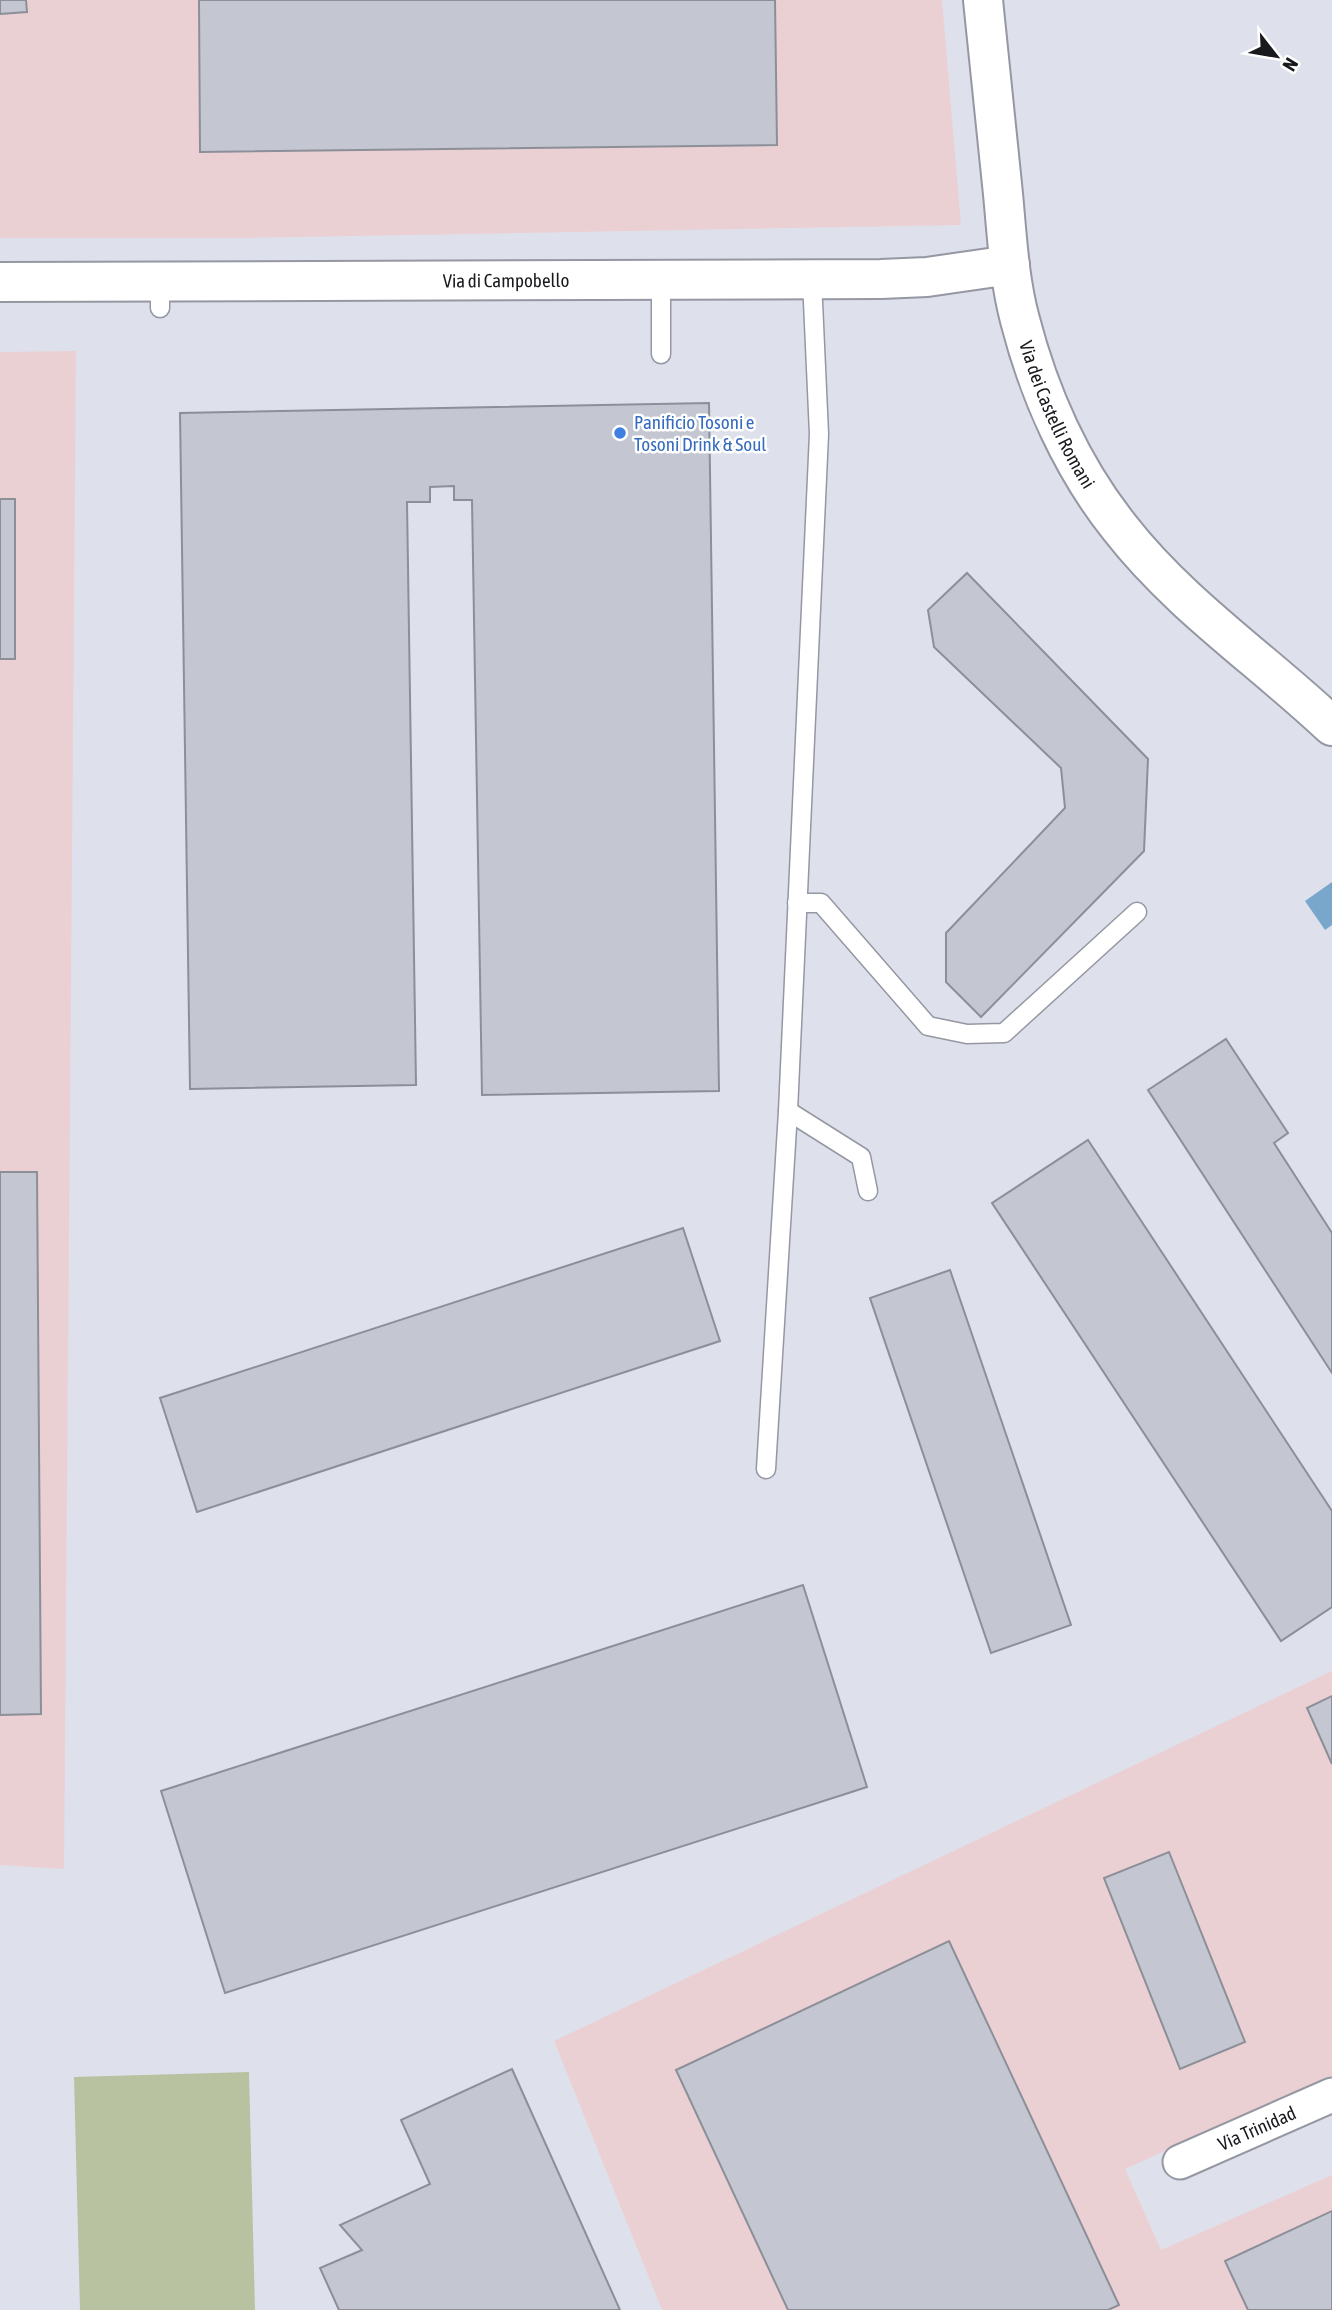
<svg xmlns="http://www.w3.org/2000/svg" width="1332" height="2310" font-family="'Asap Condensed',sans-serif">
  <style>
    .industrial { fill: #ead0d3 }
    .green { fill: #b8c2a1 }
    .water { fill: #78a7cb }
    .building { fill: #c4c6d1; stroke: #8c8e98; stroke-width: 2 }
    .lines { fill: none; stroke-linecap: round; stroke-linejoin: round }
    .lane-casing { stroke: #9597a2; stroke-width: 21 }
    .street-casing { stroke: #9597a2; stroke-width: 37 }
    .secondary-casing { stroke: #9597a2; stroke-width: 42 }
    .lane { stroke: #fff; stroke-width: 18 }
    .street { stroke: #fff; stroke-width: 33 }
    .secondary { stroke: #fff; stroke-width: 38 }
    .shop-dot { fill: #3f7fe0; stroke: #fff; stroke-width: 2.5 }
    .labels { text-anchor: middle; stroke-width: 5; stroke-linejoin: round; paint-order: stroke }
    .street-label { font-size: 19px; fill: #191a1e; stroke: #fff }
    .shop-label { font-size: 19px; fill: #366cbe; stroke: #fff; text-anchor: start }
  </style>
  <rect width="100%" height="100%" fill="#dee1ec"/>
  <g class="industrial">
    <polygon points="0,0 942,0 961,225 245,238 0,238"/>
    <polygon points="76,351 64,1869 0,1865 0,352"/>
    <polygon points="1332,1671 1332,2076 1125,2169 1161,2250 1332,2175 1332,2310 662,2310 554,2041"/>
  </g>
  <polygon class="green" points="249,2072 255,2310 80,2310 74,2077"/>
  <polygon class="water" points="1332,882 1332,925 1325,930 1305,901"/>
  <g class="building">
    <polygon points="0,0 26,0 27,12 0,14"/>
    <polygon points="199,0 775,0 777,145 200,152"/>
    <polygon points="709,403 719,1091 482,1095 472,500 454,500 454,486 430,487 430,502 407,502 416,1085 190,1089 180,413"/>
    <rect x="0" y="499" width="15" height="160"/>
    <polygon points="967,573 1148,759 1144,851 981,1017 946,982 946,933 1065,808 1061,768 934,647 928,610"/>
    <polygon points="1226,1039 1288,1133 1274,1143 1332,1233 1332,1373 1148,1090"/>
    <polygon points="1088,1140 1332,1511 1332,1607 1281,1641 992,1203"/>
    <polygon points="0,1172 37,1172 41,1714 0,1715"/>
    <polygon points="683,1228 720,1341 197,1512 160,1398"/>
    <polygon points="950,1270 1071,1625 991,1653 870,1298"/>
    <polygon points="803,1585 867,1787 225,1993 161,1791"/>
    <polygon points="1332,1696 1332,1764 1307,1708"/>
    <polygon points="1169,1852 1245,2042 1180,2069 1104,1878"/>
    <polygon points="949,1941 1119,2305 1108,2310 788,2310 676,2070"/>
    <polygon points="512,2069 620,2310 339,2310 320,2268 362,2250 340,2225 430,2184 401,2120"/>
    <polygon points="1332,2211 1332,2310 1248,2310 1225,2261"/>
  </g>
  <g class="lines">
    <g class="lane-casing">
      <g id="lane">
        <polyline points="160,281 160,308"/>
        <polyline points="661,281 661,354"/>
        <polyline points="797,903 821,903 928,1026 967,1034 1004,1033 1137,912"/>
        <polyline points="788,1111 861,1157 868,1191"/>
        <polyline points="766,1469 788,1111 819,434 812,280"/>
      </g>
    </g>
    <g class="street-casing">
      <g id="street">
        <path id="s1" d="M1180,2162L1332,2095"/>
      </g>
    </g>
    <g class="secondary-casing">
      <g id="secondary">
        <path id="s2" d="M983,0C990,65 996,130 1003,194C1007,236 1009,279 1020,320C1039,394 1072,468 1120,528C1179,604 1262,660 1332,726"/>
        <path id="s3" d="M0,282L881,279L927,277L1010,265"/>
      </g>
    </g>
    <use href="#lane" class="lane"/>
    <use href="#street" class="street"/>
    <use href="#secondary" class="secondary"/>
  </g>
  <circle class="shop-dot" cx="620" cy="433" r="7"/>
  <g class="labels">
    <g class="street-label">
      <text dy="7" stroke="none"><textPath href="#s3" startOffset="506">Via di Campobello</textPath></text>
      <text dy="7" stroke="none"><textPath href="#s2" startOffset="424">Via dei Castelli Romani</textPath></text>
      <text dy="7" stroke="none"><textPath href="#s1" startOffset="84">Via Trinidad</textPath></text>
    </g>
    <g class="shop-label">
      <text x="634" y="429">Panificio Tosoni e<tspan x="634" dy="22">Tosoni Drink &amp; Soul</tspan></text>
    </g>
  </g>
  <g transform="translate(1276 56) rotate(121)" stroke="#ffffff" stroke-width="5" paint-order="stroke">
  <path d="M0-5L12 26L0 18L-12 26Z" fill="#191a1e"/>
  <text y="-10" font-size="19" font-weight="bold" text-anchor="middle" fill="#191a1e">N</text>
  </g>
</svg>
